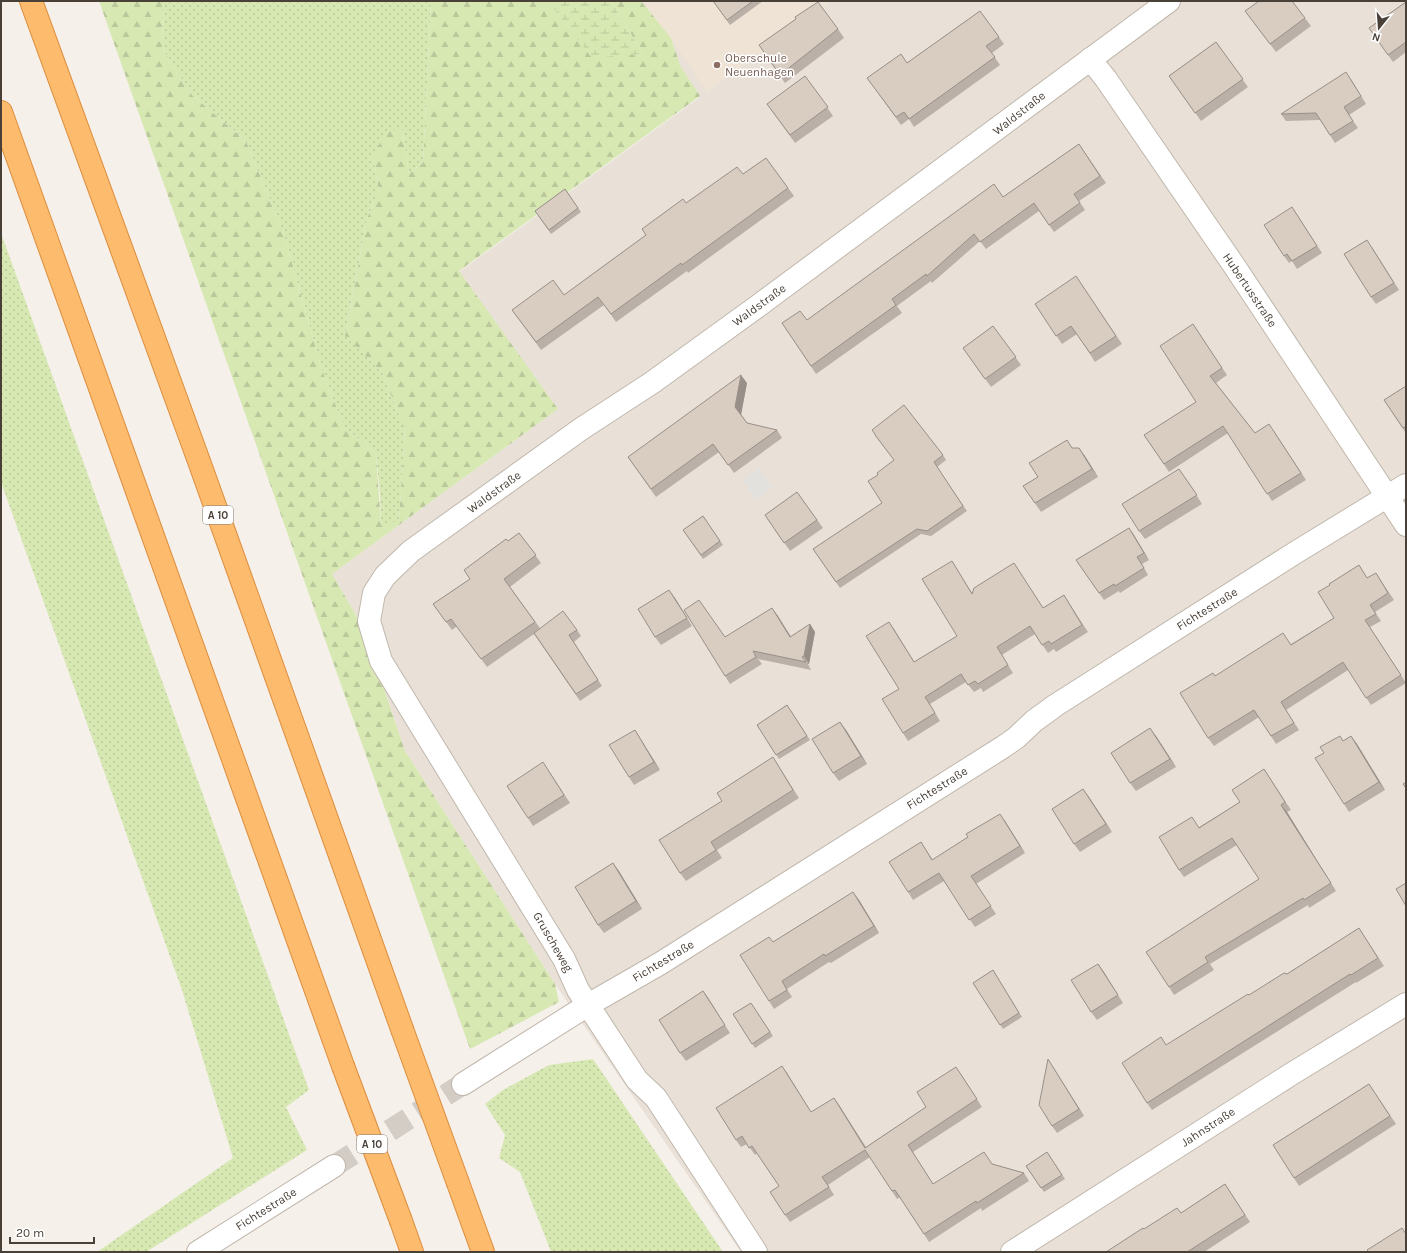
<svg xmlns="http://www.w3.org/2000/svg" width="1407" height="1253" font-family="Karla,sans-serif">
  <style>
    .residential { fill: #e9e1d8 }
    .education { fill: #eee3d4 }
    .grass { fill: url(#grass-dots) }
    .forest { fill: url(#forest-firs) }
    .wetland { fill: url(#wetland-marsh) }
    .parking { fill: #e3e1de }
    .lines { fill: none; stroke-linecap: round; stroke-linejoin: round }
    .minor-tunnel { stroke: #d3cdc6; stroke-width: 22; stroke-dasharray: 22 11; stroke-linecap: butt }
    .minor-casing { stroke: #c0b7ac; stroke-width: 24 }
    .highway-casing { stroke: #dd8d3c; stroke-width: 24 }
    .minor { stroke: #fff; stroke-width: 22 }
    .highway { stroke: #fcbb6d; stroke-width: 22 }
    .highway-bridge-casing { stroke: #dd8d3c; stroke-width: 24; stroke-linecap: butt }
    .highway-bridge { stroke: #fcbb6d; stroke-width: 22 }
    .wall { fill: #bbb0a7 }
    .shaded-wall { fill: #989088 }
    .building { fill: #d9cdc2; stroke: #989088 }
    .education-dot { fill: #8d6e63; stroke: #fff; stroke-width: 1.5 }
    .labels { text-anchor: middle; stroke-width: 3; stroke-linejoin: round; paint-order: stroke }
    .shield { fill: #fff; stroke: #807974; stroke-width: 1 }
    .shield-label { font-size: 11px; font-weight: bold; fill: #494038 }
    .education-label { font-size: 12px; fill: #785e54; stroke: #fff; text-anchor: start }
    .street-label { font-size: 12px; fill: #494038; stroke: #fff }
  </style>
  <defs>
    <pattern id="grass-dots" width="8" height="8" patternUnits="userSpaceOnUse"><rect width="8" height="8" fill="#d7e8b3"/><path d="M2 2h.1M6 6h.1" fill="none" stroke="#bac89b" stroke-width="1.8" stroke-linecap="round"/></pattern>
    <pattern id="forest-firs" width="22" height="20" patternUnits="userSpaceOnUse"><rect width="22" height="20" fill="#d7e8b3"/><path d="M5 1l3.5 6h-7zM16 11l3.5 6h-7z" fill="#bac89b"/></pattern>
    <pattern id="wetland-marsh" width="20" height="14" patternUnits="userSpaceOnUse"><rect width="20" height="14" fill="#d7e8b3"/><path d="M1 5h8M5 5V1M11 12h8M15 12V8" fill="none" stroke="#bac89b"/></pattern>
  </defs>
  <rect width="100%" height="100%" fill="#f5f0ea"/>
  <polygon class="residential" points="641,1 1406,1 1406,1252 741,1252 555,984 405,751 363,627 332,574 558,409 459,272 700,97 681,67 671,38"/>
  <polygon class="education" points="641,1 832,1 707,92 671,38"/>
  <g class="grass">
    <polygon points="162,1 431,1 423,163 409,173 402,129 373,156 379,190 367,219 345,335 382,372 405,430 399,521 381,526 380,495 376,453 344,427 321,367 284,234 246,141 192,95 163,50"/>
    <polygon points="1,233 309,1090 286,1107 307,1150 146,1252 97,1252 233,1158 182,990 1,482"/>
    <polygon points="593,1059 723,1252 551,1252 520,1172 499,1158 505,1135 485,1104 503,1090 549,1065"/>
  </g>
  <polygon class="forest" points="99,1 162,1 163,50 192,95 246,141 284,234 321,367 344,427 376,453 381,526 399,520 405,430 382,372 345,336 367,219 379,190 373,156 387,130 402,129 409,173 423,163 431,1 548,1 592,57 643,54 611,1 641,1 671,38 681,67 700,96 459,271 558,409 332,574 363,627 405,751 555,984 559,1002 470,1049"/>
  <polygon class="wetland" points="548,1 611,1 643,54 592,58"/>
  <polygon class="parking" points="759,468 773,487 757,499 742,480"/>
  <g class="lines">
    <polyline class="minor-tunnel" points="334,1166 463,1084"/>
    <g class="minor-casing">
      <g id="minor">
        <polyline points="1090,59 1106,79 1235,267 1406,525"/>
        <polyline points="463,1084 588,1005 661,963 1003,747 1016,738 1034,721 1056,705 1298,551 1406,485"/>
        <polyline points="198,1252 334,1166"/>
        <polyline points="756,1252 656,1098 637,1080 588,1005 578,990 564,959 381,661 369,621 374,593 385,576 411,551 581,429 653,382 758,306 1169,1"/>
        <polyline points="1012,1252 1293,1073 1406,1004"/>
      </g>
    </g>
    <g class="highway-casing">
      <g id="highway">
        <polyline points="31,1 200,464 402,1029"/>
        <polyline points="1,112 343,1066"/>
        <polyline points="458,1183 483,1252"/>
        <polyline points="401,1221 412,1252"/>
      </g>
    </g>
    <use href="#minor" class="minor"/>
    <use href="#highway" class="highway"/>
    <g class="highway-bridge-casing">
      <g id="highway-bridge">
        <polyline points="402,1029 458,1183"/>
        <polyline points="343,1066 401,1221"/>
      </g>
    </g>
    <use href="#highway-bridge" class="highway-bridge"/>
  </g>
  <g class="wall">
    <polygon points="713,1 763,1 730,25"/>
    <polygon points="1292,1 1311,26 1276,52 1245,11"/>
    <polygon points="1406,2 1406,52 1393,62 1369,28"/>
    <polygon points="980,11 1004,44 992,53 1000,65 914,127 909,119 901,125 867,78 907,63"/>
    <polygon points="796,19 838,29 844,38 785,83 759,45"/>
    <polygon points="1216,42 1248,87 1201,121 1169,76"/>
    <polygon points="805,76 833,116 795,143 767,104"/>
    <polygon points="1351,79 1366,104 1349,115 1358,128 1335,143 1320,120 1286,121 1281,114"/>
    <polygon points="1079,144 1106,183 1079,201 1085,210 1054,232 1039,211 986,249 980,241 932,283 931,281 897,306 902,313 816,374 782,323 807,320 1003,197"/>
    <polygon points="766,158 794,196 688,273 687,271 616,322 604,305 541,350 512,310 564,295 646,235 743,174"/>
    <polygon points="565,189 581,212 551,234 535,211"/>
    <polygon points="1292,207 1322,253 1297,269 1292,261 1289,263 1284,256"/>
    <polygon points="1372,247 1399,290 1376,304 1371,297"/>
    <polygon points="1082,285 1122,344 1095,362 1077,334 1062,344 1035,304"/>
    <polygon points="1193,324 1227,375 1216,383 1255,433 1274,431 1306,480 1272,501 1228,433 1169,472 1144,435 1196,402"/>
    <polygon points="993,326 1021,365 991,387 963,348"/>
    <polygon points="747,383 741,414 747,423 777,430 782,438 734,473 719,452 656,497 628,457"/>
    <polygon points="1406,386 1406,432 1405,432 1384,400"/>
    <polygon points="875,435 943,455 946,460 937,467 967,511 931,536 921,534 840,588 813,549 882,503 878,475 894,460"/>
    <polygon points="1072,448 1079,448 1098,477 1041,512 1023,486 1038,477"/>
    <polygon points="1185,477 1202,504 1145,539 1139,531"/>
    <polygon points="797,492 823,528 790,551 765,515"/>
    <polygon points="703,516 723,545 703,559 683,530"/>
    <polygon points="1129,528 1149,560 1142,564 1148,575 1120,593 1119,591 1104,600 1076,560"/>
    <polygon points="519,533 541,563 510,587 540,628 577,630 581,636 574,642 602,686 580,701 534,634 487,667 457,626 452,630 433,604 470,579 508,541"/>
    <polygon points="952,561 972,593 1014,563 1043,608 1064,595 1088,632 1056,652 1054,649 1048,653 1035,634 1002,655 1013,673 983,692 981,688 974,692 966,682 930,704 940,721 908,741 903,733 899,689 889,622 914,662 957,636"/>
    <polygon points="1359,565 1367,578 1376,573 1394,600 1375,612 1381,621 1370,627 1406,683 1371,705 1348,670 1286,710 1299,730 1276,744 1259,717 1214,746 1208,738 1215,676 1291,644 1334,618 1330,585"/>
    <polygon points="675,598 692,626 661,645 655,637"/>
    <polygon points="772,608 791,637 810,624 815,632 809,664 808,664 811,670 758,659 762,664 730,684 725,676 725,637"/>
    <polygon points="787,705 810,740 779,759 757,725"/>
    <polygon points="635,730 660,770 634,785 629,777"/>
    <polygon points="846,730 867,764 839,781 833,773"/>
    <polygon points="1156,736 1176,767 1136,791 1130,783"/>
    <polygon points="1351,736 1357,744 1385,790 1349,812 1344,804 1343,741"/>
    <polygon points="773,757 799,798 717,850 722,858 686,881 680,873 722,801"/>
    <polygon points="1264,769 1291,810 1287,812 1336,891 1309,908 1308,905 1210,964 1214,970 1174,995 1169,987 1259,879 1237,845 1184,877 1179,870 1199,827 1240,802"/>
    <polygon points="549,771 570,803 533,826 528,818"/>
    <polygon points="1083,789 1112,832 1080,852 1074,844"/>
    <polygon points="1005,821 1025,853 976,884 996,914 975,927 944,881 913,900 908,892 921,842 933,860"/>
    <polygon points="613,863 642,909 604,933 598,925"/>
    <polygon points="859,900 879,933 831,963 829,962 787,989 792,997 774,1009 769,1001 773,942"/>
    <polygon points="1359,928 1384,966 1356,983 1356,982 1152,1110 1147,1103 1166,1045 1249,995 1287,974"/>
    <polygon points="1098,964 1123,1003 1097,1020 1091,1012"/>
    <polygon points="993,970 1022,1017 1003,1029 973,983"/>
    <polygon points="703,991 730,1033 686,1061 680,1053"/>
    <polygon points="751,1003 773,1036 755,1048 733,1014"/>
    <polygon points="1053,1067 1084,1116 1057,1133 1052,1126"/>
    <polygon points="787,1073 811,1112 839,1105 866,1147 926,1107 961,1074 982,1107 913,1152 933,1184 993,1164 1024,1173 1029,1181 982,1211 981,1208 929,1242 900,1197 897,1199 870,1157 828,1185 834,1195 790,1222 785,1215 779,1186 757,1153 755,1155 747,1144 741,1147 736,1140"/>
    <polygon points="1369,1084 1396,1124 1299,1186 1294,1178"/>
    <polygon points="1047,1152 1065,1179 1044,1192 1026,1166"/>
    <polygon points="1225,1184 1250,1222 1204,1252 1106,1252 1144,1229 1181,1213"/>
  </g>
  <g class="shaded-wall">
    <polygon points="741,375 747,383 741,415 735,407"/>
    <polygon points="1079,448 1085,456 1098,477 1092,469"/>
    <polygon points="1129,528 1134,535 1149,560 1144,553"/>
    <polygon points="669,590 675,598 692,626 687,618"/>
    <polygon points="772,608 778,616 796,645 790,637"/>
    <polygon points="889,622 894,629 919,670"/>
    <polygon points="810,624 815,632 809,664 804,656"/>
    <polygon points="840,722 846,730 867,764 861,756"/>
    <polygon points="1150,728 1156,736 1176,767 1170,759"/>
    <polygon points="635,730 660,770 654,762"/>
    <polygon points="1351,736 1357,744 1385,790 1379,782"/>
    <polygon points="1083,789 1089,797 1112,832 1106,824"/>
    <polygon points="1281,805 1287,812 1336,891 1331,883"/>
    <polygon points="1000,814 1005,821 1025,853 1020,846"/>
    <polygon points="613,863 619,871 642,909 636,901"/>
    <polygon points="853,892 859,900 879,933 874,926"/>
    <polygon points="1098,964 1104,972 1123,1003 1118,995"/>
    <polygon points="703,991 709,999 730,1033 725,1025"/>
    <polygon points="1048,1059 1053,1067 1084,1116 1079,1109"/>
    <polygon points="782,1066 787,1073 816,1120 811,1112"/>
    <polygon points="834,1098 839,1105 870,1155 865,1148"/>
  </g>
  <g class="building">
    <polygon points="713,1 753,1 727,20"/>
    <polygon points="1259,1 1292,1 1305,18 1270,44 1245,11"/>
    <polygon points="818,2 838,29 780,75 759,45 796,19 795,17"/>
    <polygon points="1406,2 1406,42 1388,55 1369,28"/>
    <polygon points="980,11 999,37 986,46 995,57 909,119 904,112 896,117 867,78 901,54 907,63"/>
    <polygon points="1216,42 1243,79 1195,113 1169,76"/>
    <polygon points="1346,72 1361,96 1344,107 1353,121 1330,135 1316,113 1281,114"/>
    <polygon points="805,76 828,107 790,135 767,104"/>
    <polygon points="1079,144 1100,176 1074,194 1080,203 1049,225 1034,203 980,242 974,234 927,276 926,274 892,299 896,305 811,366 782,323 800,311 807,320 994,184 1003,197"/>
    <polygon points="766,158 788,188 682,265 681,263 611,314 598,297 536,342 512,310 553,280 564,295 646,235 642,229 683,199 686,203 737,167 743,174"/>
    <polygon points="565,189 578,208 549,230 535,211"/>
    <polygon points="1292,207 1317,246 1292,261 1287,254 1284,256 1264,225"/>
    <polygon points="1367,240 1394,283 1371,297 1344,254"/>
    <polygon points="1076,276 1116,336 1090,353 1071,326 1056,336 1035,304"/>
    <polygon points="1193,324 1222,368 1210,376 1255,433 1269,424 1301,473 1267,494 1223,426 1164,464 1144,435 1196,402 1160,346"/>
    <polygon points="993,326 1016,357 985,379 963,348"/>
    <polygon points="741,375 735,407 747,423 777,430 728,465 713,444 651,489 628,457"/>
    <polygon points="1406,386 1406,426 1403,428 1384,400"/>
    <polygon points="904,405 943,455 934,462 963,506 927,531 917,529 836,582 813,549 882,503 868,481 878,475 877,473 894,460 875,435 875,434 872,430"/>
    <polygon points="1067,440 1072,448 1079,448 1092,469 1035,503 1023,486 1038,477 1029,463"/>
    <polygon points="1179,469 1197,495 1139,531 1122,504"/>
    <polygon points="797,492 817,520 784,543 765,515"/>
    <polygon points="703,516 720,541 701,555 683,530"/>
    <polygon points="1129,528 1144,553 1137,557 1144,568 1115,586 1114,584 1099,593 1076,560"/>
    <polygon points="519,533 536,555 504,579 535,622 481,659 451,619 446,622 433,604 470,579 464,570 506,539 508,541"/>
    <polygon points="952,561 972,594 974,588 1014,563 1043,608 1064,595 1082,625 1051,644 1049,641 1042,645 1030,626 997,647 1008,665 978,684 975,681 968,685 961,674 925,697 935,713 903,733 882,699 899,689 866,636 889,622 914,662 957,636 922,579"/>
    <polygon points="1359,565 1367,578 1376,573 1388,593 1370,605 1376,614 1365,620 1401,675 1366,698 1343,662 1281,702 1294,723 1271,736 1254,710 1208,738 1180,693 1213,673 1215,676 1283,633 1291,645 1334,618 1318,592 1330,585 1329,584"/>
    <polygon points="669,590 687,618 655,637 638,609"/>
    <polygon points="699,600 725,637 772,608 790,637 810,624 804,656 802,657 806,662 753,651 756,657 725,676 684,610"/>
    <polygon points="563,611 577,630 569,635 598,680 576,694 534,633"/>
    <polygon points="787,705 807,736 776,755 757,725"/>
    <polygon points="840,722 861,756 833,773 812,739"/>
    <polygon points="1150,728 1170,759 1130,783 1111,753"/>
    <polygon points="635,730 654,762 629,777 609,745"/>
    <polygon points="1340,736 1343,741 1351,736 1379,782 1344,804 1315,758 1324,753 1320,747"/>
    <polygon points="773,757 793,790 711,842 716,850 680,873 659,840 722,801 717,793"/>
    <polygon points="543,762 564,795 528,818 507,786"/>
    <polygon points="1264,769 1285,802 1281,805 1331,883 1304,900 1303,898 1205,957 1208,962 1169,987 1146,952 1259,879 1232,838 1179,870 1159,837 1192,817 1199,828 1240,802 1232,790"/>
    <polygon points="1406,782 1406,788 1403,784"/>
    <polygon points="1083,789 1106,824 1074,844 1052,809"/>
    <polygon points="1000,814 1020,846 971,876 991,906 969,920 939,873 908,892 889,862 921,842 932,860 968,837 966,834"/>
    <polygon points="613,863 636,901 598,925 575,887"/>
    <polygon points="1406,883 1406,906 1396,889"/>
    <polygon points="853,892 874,926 825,956 824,954 782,981 787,990 769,1001 740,955 769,937 773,942"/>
    <polygon points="1359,928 1378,958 1351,975 1350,974 1147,1103 1122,1063 1161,1037 1166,1045 1248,994 1249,995 1284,973 1287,974"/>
    <polygon points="1098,964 1118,995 1091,1012 1071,980"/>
    <polygon points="993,970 1019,1013 1000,1025 973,983"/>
    <polygon points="703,991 725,1025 680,1053 659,1020"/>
    <polygon points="751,1003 770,1032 752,1044 733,1014"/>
    <polygon points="1048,1059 1079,1109 1052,1126 1039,1105"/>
    <polygon points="782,1066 811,1112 834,1098 865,1148 926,1107 917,1092 956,1067 977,1099 908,1145 933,1184 984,1152 992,1164 1024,1173 977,1203 976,1201 924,1234 895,1190 892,1191 865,1150 822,1177 829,1187 785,1215 770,1192 779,1186 752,1146 749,1148 742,1136 736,1140 716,1108"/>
    <polygon points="1369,1084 1390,1116 1294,1178 1273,1145"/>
    <polygon points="1047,1152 1062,1175 1041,1188 1026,1166"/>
    <polygon points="1225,1184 1245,1215 1187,1252 1106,1252 1143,1228 1144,1229 1177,1208 1181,1213"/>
    <polygon points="1402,1228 1406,1234 1406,1252 1369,1252 1367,1250"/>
  </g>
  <circle class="education-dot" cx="717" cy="65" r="4"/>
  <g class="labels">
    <g class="shield">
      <rect x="203" y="506" width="30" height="18" rx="3"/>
      <rect x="357" y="1135" width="30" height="18" rx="3"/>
    </g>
    <g class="shield-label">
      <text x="218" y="519">A 10</text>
      <text x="372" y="1148">A 10</text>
    </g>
    <g class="education-label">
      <text x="725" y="62">Oberschule<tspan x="725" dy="14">Neuenhagen</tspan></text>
    </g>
    <g class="street-label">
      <text transform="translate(1019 113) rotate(-38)" y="4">Waldstraße</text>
      <text transform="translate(1250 290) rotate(56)" y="4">Hubertusstraße</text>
      <text transform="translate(759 305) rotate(-36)" y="4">Waldstraße</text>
      <text transform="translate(494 492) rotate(-36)" y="4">Waldstraße</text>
      <text transform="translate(1207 609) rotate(-32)" y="4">Fichtestraße</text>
      <text transform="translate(937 788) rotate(-32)" y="4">Fichtestraße</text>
      <text transform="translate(553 942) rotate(60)" y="4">Gruscheweg</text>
      <text transform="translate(663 961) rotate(-31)" y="4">Fichtestraße</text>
      <text transform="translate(1208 1127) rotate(-33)" y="4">Jahnstraße</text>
      <text transform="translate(266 1209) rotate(-32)" y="4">Fichtestraße</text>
    </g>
  </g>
  <rect width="1407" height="1253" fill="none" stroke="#494038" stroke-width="4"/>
  <g transform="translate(1379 28) rotate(197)" stroke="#ffffff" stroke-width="3" paint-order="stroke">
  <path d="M0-3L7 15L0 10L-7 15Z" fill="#494038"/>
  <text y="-6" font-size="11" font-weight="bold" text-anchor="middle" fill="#494038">N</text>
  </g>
  <path d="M10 1237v6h84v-6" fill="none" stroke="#494038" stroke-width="2"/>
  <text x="16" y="1237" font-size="12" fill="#494038" stroke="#ffffff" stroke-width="3" paint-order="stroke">20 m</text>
</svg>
